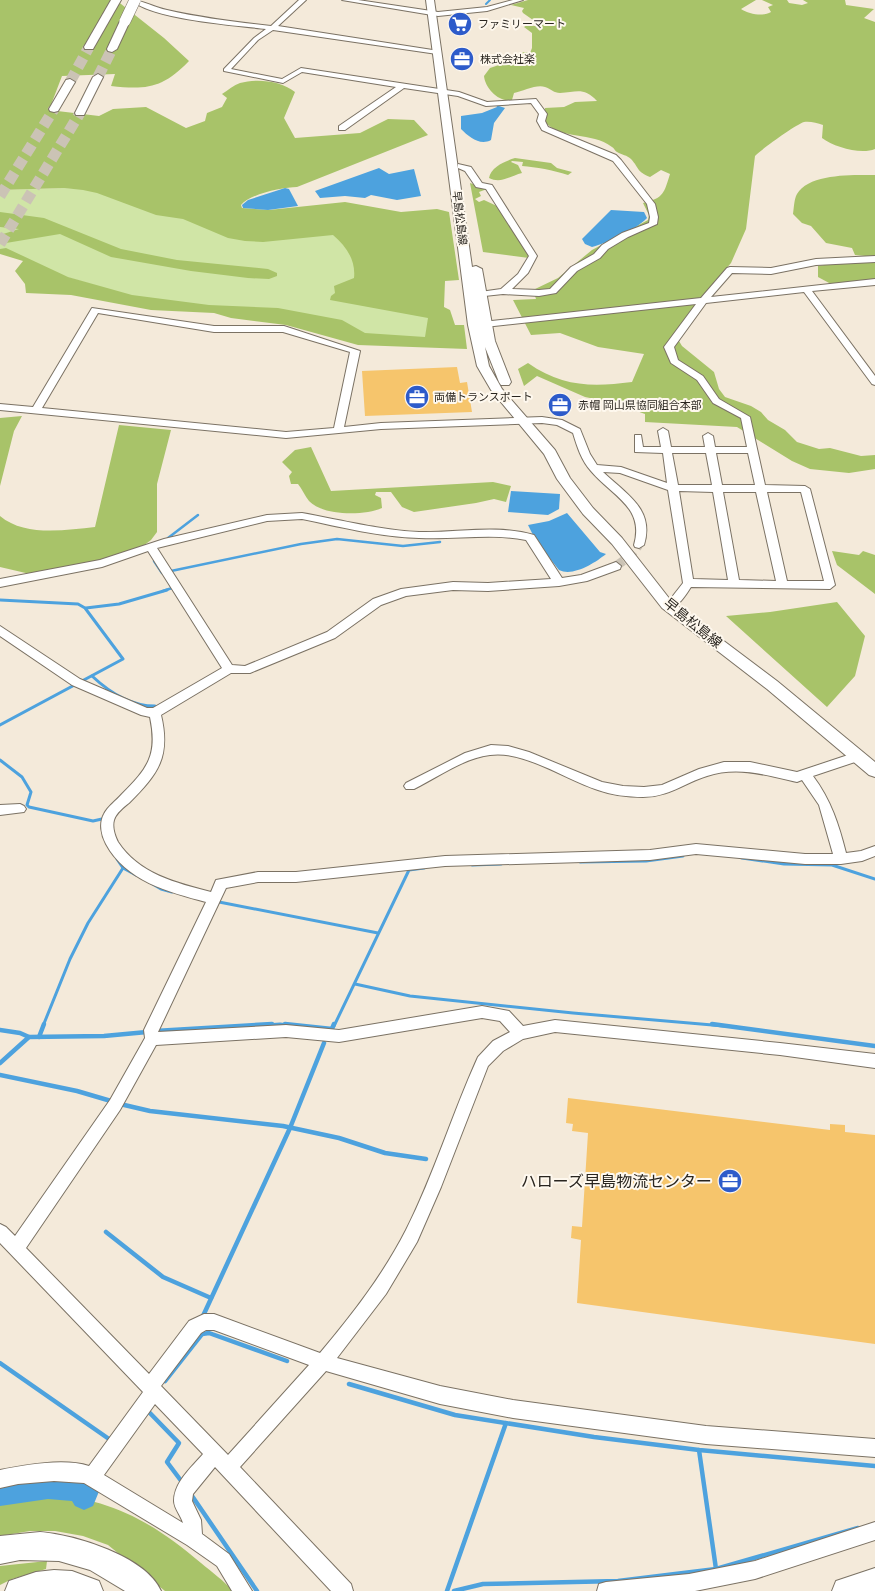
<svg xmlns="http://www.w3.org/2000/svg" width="875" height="1591" font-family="Figtree,'Noto Sans JP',sans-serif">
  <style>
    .green { fill: #d0e5a6 }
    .forest { fill: #a8c369 }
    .water { fill: #4da2de }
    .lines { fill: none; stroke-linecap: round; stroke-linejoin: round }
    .stream-far3 { stroke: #4da2de; stroke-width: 2 }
    .stream-far2 { stroke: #4da2de; stroke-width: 2.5 }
    .stream-far1 { stroke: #4da2de; stroke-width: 3 }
    .stream { stroke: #4da2de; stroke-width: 4.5 }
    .river { fill: #4da2de; fill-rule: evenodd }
    .building { fill: #f6c56c }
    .minor-tunnel { stroke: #cbc3b5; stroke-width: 9; stroke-dasharray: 9 5; stroke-linecap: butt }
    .highway-tunnel { stroke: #cbc3b5; stroke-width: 11; stroke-dasharray: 11 5.5; stroke-linecap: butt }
    .minor-casing { stroke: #7b7264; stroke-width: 2 }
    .major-casing { stroke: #7b7264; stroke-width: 2 }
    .highway-casing { stroke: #7b7264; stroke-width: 2 }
    .minor { fill: #fff; fill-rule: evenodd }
    .major { fill: #fff; fill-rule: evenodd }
    .highway { fill: #fff; fill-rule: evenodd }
    .highway-bridge-casing { stroke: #7b7264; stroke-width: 12; stroke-linecap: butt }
    .highway-bridge { stroke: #fff; stroke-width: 11 }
    .labels { text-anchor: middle; stroke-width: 4; stroke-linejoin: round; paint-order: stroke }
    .far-poi-label { font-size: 11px; fill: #29251f; stroke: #fef8ee; text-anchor: start }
    .far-street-label { font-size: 11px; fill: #29251f; stroke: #fef8ee }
    .street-label { font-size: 14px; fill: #29251f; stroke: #fef8ee }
    .near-poi-label { font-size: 16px; fill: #29251f; stroke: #fef8ee; text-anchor: end }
  </style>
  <rect width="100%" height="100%" fill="#f4eada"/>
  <polygon class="green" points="64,188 84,189 334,234 430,317 426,338 365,334 209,306 131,296 67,277 0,250 0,190"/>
  <g class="forest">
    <path d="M0,0H116L164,38L189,61C163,88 147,90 111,86L115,74L62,76L49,110L99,116L113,109L146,107L186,128L205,121L207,113L222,107L227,98L222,94C228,90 234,85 240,83C257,78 282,81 295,92L284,118L295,138L360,133L388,119L414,120L428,135L297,187C283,187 250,194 241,205L242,208L269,210L345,202L401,212L437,209L449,212L459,280L445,281L444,307L450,310L455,325H464L467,349L358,345L286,325L231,318L214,313L151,310L71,295L26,293L25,284L15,271L23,261L0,254V249L6,248L68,277L132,295L209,305L278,308L342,320L365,333L425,337L428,318L330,300L331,296L335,293L334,286L354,278C356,260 346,246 333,235L263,242L245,241L228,238L183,219L156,215L97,193L83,190L64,188L0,190Z"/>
    <path d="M528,0H756L741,9C749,14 763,17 771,12L768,7L773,5L762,0H787L789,3L802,5L808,3L803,0H845L846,5L874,9L864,18L875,22V149C861,155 834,147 822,138L823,125C817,123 810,121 804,122C795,125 762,149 755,156L746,229L731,263L702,297L679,341L682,346L714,372L719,389L725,397L751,406L761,412L768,420L785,430L797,442L819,449L830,448L861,456L875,455V469L849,473L810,469L792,461L737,427L645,422V414L614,403L585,397L537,376L524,386L518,369L528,363C562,387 592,387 632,382L644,354L598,347L560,333L531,335L513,300L536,299L533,290L558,278L592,250L648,220L649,215L643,203C664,198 664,193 670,174L661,170L650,177C636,171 640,169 631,159C627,155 622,155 617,152C615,151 614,148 612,147C591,131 562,141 544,121L545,108L564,107L575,102L597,101C584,87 577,92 560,93C554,93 551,89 545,87C537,84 523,91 514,93L512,100C499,103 485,88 484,76L490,68L502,64L501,61L524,52L530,53L532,48V33L524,27L527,25L543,27L523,13L522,11L524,8L511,5Z"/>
    <path d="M515,158L551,163L557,168L572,172L568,175C553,170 536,167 522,166L523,162L512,161L511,162L518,165L522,173C510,176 501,184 489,178C491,167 505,161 515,158Z"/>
    <path d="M875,175V257L855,255L852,248L826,243L811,226L802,223L793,214C794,208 794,199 797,194C809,173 854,175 875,175Z"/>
    <polygon points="470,183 487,189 479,192 481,196 475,199 479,202 484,200 499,207 530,255 529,258 483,252"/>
    <polygon points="0,212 44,218 121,249 177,260 268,269 277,273 277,276 269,279 248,278 191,271 111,257 60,234 0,244 0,235 19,229 0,227"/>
    <polygon points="875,261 875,279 831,284 818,277 818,266 843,262"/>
    <polygon points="22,416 14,431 0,486 0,418"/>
    <path d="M119,425L171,430L157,484V532L151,540L143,546L102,561L30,574L0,567V516C25,537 65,530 95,527Z"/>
    <path d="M311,447L331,491L493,482L511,486L506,502L494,499L476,503L414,512L402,507L391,492H376L375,495L381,498L382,508C364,516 323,516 309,501C305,496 302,489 298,484H291L289,476L292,472L282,462L295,450Z"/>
    <polygon points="832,551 859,555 863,551 875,555 875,594 837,565"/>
    <polygon points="837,602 865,636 855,676 827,707 726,616 770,612"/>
    <path d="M43,1495C107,1496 153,1522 201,1563C212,1572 224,1581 233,1591H165L108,1545L83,1536L55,1531H30L0,1536V1502Z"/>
    <polygon points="47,1561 46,1569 12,1579 0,1585 0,1566"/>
  </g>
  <g class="water">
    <path d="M496,105L505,108L494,123L491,140C480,146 469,137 461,129V116L482,113L497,107Z"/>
    <polygon points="379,168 389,174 414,169 421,196 397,200 371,195 365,198 345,196 320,198 315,191"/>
    <polygon points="285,188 289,189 298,206 268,210 243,208 242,205 248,200"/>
    <path d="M611,210L644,212L647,218C634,231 610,242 592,247L585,244L582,239Z"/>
    <polygon points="511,491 560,494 559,509 548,515 508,512"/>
    <path d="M567,513L600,552L606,554C595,563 573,577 559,570L536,541L528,525L549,521Z"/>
  </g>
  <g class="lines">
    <polyline class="stream-far3" points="486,4 490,0"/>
    <g class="stream-far2">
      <polyline points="168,538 198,515"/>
      <polyline points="154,561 162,573"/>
      <polyline points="171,571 301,544 337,539 403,546 440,542"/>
      <polyline points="163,591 172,588 171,586"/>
    </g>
    <g class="stream-far1">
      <polyline points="0,600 78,604 85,608 123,659 0,725"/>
      <polyline points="86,608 119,604 167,590"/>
      <path d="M92,676C109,692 131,706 155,706L154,708"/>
      <polyline points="0,760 22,777 31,792 27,805 29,807 93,821 102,819"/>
      <polyline points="742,858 784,864 832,865 875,879"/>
      <polyline points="117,859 123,868 136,875"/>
      <polyline points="580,862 646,861 683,856"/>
      <polyline points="472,865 501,864"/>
      <polyline points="151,883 161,889 172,892"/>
      <polyline points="219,902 378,933"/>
      <polyline points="355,984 410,996 573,1013 724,1026"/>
      <polyline points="43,1026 70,959 88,923 123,868"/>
      <polyline points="250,1026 280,1024 298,1026"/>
      <polyline points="334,1026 409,870 424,868"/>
    </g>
    <g class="stream">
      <polyline points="285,1024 332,1029"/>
      <polyline points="712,1024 875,1046"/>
      <polyline points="0,1030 20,1033 29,1037"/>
      <polyline points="155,1031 272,1024"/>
      <polyline points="331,1031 334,1024"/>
      <polyline points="39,1037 44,1024"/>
      <polyline points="0,1063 29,1037 104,1036 147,1032"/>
      <polyline points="0,1075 77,1091 111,1101"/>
      <polyline points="120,1104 150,1111 283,1126 339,1138 385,1153 426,1159"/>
      <polyline points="106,1232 163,1277 211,1298"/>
      <polyline points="203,1316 290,1128 324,1043"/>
      <polyline points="202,1334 209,1333 287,1361"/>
      <polyline points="0,1363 109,1439"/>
      <polyline points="165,1381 202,1334 203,1330"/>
      <polyline points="349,1384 455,1415 594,1437 699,1450 875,1466"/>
      <polyline points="147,1410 179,1443 167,1462 182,1482"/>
      <polyline points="699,1450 716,1569"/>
      <polyline points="190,1493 257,1591"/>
      <polyline points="447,1591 506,1423"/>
      <polyline points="454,1591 483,1584 618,1581 716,1569 858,1528"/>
    </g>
    <polygon class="river" points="48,1473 87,1476 96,1480 100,1489 93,1506 84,1510 75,1506 72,1501 48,1499 0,1506 0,1480"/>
  </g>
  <g class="building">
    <polygon points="457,367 460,383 467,382 472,412 365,416 362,371"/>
    <polygon points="568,1098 830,1130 830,1124 845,1125 845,1132 875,1135 875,1344 577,1303 581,1240 571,1238 572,1226 582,1227 588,1133 572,1131 573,1124 566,1123"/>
  </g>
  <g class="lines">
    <polyline class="minor-tunnel" points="616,566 630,556 639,545"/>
    <g class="highway-tunnel">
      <polyline points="98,77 112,49"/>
      <polyline points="70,82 89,47"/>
      <polyline points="0,196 54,109"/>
      <polyline points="0,244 80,113"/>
    </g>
    <g class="minor-casing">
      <g id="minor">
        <path d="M131,0C143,0 155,8 167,10C201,18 236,22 271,26L299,0H306L278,26L439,51V53L437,54L273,30L258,40L231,69L282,79L301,68L459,92L487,102L536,99L547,114L545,121L548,127L616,155L621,160L655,204L658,217L657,224L628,237L608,249L600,258L577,271L556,293L539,296L503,294L466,298V294L501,289L518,274L529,256L486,189L476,187L465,171L458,168V164L471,167L482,183L492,185L537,256L528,273L512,289L539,290L550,289L571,267L594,254L602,245L622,233L649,223L650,217L647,204L613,161L542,130L537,121L539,114L531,103L486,106L458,96L404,88L345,130H339V126L396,87L302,72L283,83L224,71V69L254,38L266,29C234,25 154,20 131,0Z"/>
        <polygon points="342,0 358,0 438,12 487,7 513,0 523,0 487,11 438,16"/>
        <path d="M875,256V262L816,265L771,274L732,273L711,297L875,279V285L812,291L875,376V385L872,384L804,292L706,303L674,347L678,360L703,376L719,399L750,417L765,485L805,486L810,489L835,585L830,589L691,587C685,596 677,611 663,608L661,605L672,597L683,583L668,490L620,473L603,472C626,494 655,509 644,545L639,548L635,547L634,545C645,507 612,496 591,471C581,460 577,446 573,433L557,425L542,423L381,429L286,438L0,410V404L33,407L92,308L214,326H284L360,351L344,427L381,423L542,417L562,420L580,429L590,454L597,465L621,467L667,483L663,453L635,452V435H641L643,447H661L658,431L663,428L668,431L671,447H705L703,436L708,433L713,436L715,447H747L741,418L713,403L697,380L671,363L664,347L696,304L476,328L472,325L473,323L701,298L727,268L730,267L771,268L816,259ZM98,313L214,332H283L350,352L334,428L286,432L42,408ZM672,453H706L712,485H678ZM716,453H748L755,485H722ZM679,491L713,492L728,580L693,579ZM723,492H756L776,581L739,580ZM767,492H801L824,581H787Z"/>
        <path d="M302,513C341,520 380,530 419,532C457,533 496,524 534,535L562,578L581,575L616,562L621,566L620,569L587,581L559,586L488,591L453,590L406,596L381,605L335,638L250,673H231L161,715C171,757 158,774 129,803C124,807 116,813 114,820C112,827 115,836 118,842C139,874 176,883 211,892L216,880L258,872H296L445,856L650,850L696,844L805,854H833L819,805L802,780L797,782C767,775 737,766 707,776C684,783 669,797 643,797C628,797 612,795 598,790C566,780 524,750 490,755C464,758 438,777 414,789H406L404,786L406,783L465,753L491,745L508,746L529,752L602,782L623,786L644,787L662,785L699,769L724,762H750L797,772L857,752L861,754L863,757L861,760L813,776C831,800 839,825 846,853L861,851L875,846V856L862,861L841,864H805L696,854L650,860L445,866L296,882H258L226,888L158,1032L286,1025L339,1030L482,1006L509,1011L523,1026L555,1020L780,1043L875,1054V1068L780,1055L555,1032L523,1039L503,1051L488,1066L441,1187L417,1242L386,1294L337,1358L440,1386L513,1400L706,1426L875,1439V1457L706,1444L513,1418L440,1404L326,1371L240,1467L351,1584L353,1591H331L215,1467L193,1494L192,1501L201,1520L202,1534L229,1554L252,1591H232L217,1566L187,1545L84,1483L54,1481L18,1484L0,1488V1470C25,1465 64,1458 89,1466L143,1392L0,1243V1224L6,1227L15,1236L110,1100L145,1038L144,1030L206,902C168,892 126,881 106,844C101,835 99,823 104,814C108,806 116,801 122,794C148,768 158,755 150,717L141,715L72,685L0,636V626L80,679L147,708H153L222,668L148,551L102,567L0,587V579L100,560L164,539L267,515ZM302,519C341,527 380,537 419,538C455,540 491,533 526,540L551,579L488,583L453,582L401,589L373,599L327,632L245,666L232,665L157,548L267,521ZM482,1018L500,1021L510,1032L493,1041L478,1057C452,1114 434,1175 406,1230C383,1275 352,1315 320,1353L214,1314H204L189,1321L149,1374L26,1248L120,1110L156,1045L286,1037L339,1042ZM206,1330H214L309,1365L228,1455L161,1386L201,1333ZM155,1404L203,1454C192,1467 174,1482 174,1501C174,1508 181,1516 183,1523L104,1475Z"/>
        <polygon points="20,804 24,806 26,809 24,812 0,815 0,805"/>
        <polygon points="875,1522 875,1540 755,1579 695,1591 597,1591 599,1584 606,1582 689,1574 755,1561"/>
      </g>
    </g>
    <g class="major-casing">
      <polygon id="major" points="426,0 434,0 472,267 476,266 482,269 495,341 511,382 509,385 501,385 499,382 485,347 489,366 502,389 555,450 570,478 593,508 622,538 672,602 777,681 875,762 875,777 869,775 767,689 662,608 612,544 583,514 557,479 544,454 491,390 477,366 468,325"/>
    </g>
    <g class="highway-casing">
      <g id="highway">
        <polygon points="111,0 121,0 93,49 85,49 84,47"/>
        <polygon points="125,18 130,21 117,49 112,52 108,51 107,49 120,21"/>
        <polygon points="98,74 103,77 84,115 76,115 75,113 93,77"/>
        <polygon points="70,79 75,82 58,111 54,112 50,111 49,109 66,80"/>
        <path d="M40,1532C75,1535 146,1556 161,1591H125L90,1570L59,1561L20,1560L0,1564V1536Z"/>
        <polygon points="875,1568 875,1591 832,1591 836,1581"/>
        <polygon points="54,1570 72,1571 99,1581 103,1591 5,1591 9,1581 36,1572"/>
      </g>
    </g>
    <use href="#minor" class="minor"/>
    <use href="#major" class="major"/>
    <use href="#highway" class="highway"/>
    <g class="highway-bridge-casing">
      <polyline id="highway-bridge" points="125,21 135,0"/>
    </g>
    <use href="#highway-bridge" class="highway-bridge"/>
  </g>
  <defs>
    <g id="supermarket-disc" transform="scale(1.25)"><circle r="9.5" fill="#2d5bca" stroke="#fef8ee"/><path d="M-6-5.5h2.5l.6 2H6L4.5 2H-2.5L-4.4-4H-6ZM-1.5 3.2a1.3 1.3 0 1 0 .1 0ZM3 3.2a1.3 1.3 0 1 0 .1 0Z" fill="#fff"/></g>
    <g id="office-disc" transform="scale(1.25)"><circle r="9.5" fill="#2d5bca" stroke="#fef8ee"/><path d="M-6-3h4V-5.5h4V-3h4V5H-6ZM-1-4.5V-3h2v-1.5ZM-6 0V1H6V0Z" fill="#fff"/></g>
  </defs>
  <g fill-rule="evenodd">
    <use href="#supermarket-disc" x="460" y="24"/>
    <use href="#office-disc" x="462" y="59"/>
    <use href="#office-disc" x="417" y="397"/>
    <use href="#office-disc" x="560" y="405"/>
    <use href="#office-disc" x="730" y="1181"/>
  </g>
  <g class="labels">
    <g class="far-poi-label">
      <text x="478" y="28">ファミリーマート</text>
      <text x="480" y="63">株式会社楽</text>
      <text x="434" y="401">両備トランスポート</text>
      <text x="578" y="409">赤帽 岡山県協同組合本部</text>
    </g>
    <g class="far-street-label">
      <text transform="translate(460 218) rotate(83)" y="4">早島松島線</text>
    </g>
    <g class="street-label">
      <text transform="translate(693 623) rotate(39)" y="5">早島松島線</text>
    </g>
    <g class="near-poi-label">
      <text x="712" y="1187">ハローズ早島物流センター</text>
    </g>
  </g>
</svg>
